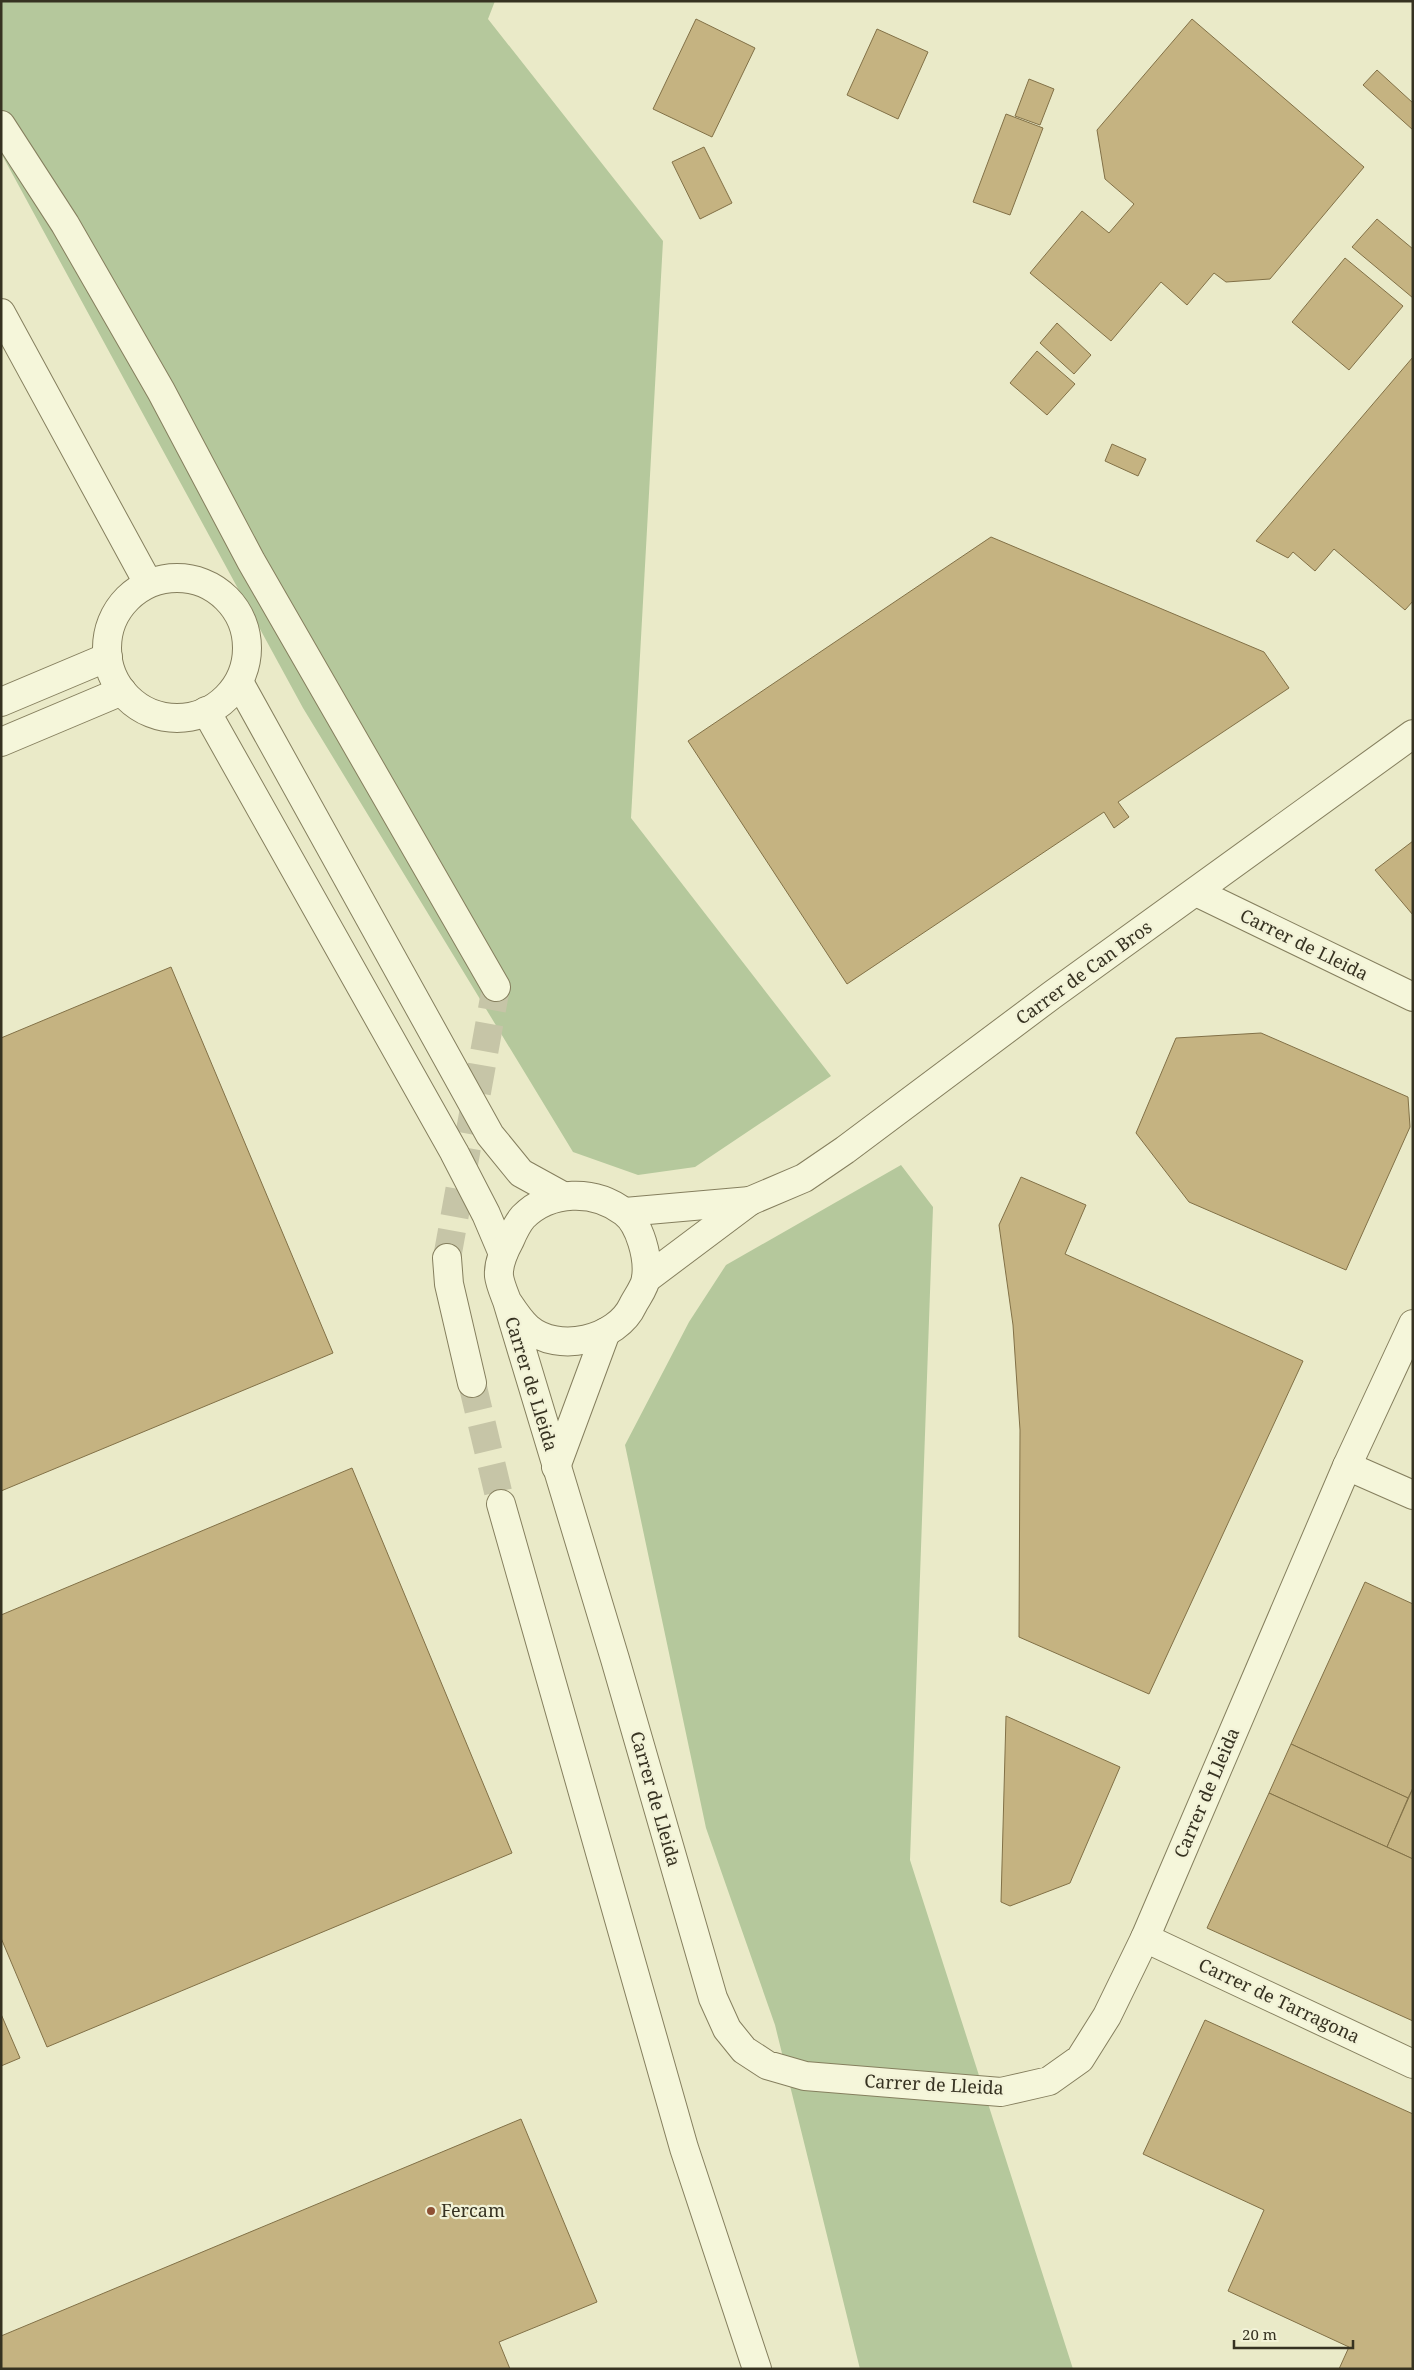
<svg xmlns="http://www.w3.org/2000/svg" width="1414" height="2370" font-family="'Noto Serif',serif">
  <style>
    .green { fill: #b5c89c }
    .building { fill: #c5b381; stroke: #827147 }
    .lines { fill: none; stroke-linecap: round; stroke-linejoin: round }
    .minor-tunnel { stroke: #c6c5a7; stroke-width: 28; stroke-dasharray: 28 14; stroke-linecap: butt }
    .minor-casing { stroke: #857f5e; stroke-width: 30 }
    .minor { stroke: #f5f6da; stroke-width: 28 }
    .poi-dot { fill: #8e5034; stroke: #f2f2d7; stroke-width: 2 }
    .labels { text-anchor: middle; stroke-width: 4.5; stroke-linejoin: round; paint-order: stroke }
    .street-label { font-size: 18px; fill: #363221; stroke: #f2f2d7 }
    .poi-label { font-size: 18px; fill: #363221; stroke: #f2f2d7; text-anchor: start }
  </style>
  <rect width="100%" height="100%" fill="#eaeac8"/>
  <g class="green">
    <polygon points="1,1 495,1 488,19 663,241 631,818 831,1076 695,1167 638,1175 573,1152 303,708 1,153"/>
    <polygon points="901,1165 933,1207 910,1860 1073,2369 860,2369 775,2025 706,1828 625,1445 689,1322 726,1265"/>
  </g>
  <g class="building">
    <polygon points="696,19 755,48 712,137 653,109"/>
    <polygon points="1192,19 1364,167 1270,279 1226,282 1214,273 1187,305 1161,282 1111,341 1030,273 1082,211 1109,233 1134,204 1105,179 1097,130"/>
    <polygon points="877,29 928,52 898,119 847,95"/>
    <polygon points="1377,70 1413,103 1413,130 1363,85"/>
    <polygon points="1029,79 1054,89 1040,125 1015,116"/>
    <polygon points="1006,114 1043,128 1010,215 973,202"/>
    <polygon points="704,147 732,203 700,219 672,162"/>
    <polygon points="1377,219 1413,249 1413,298 1352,247"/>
    <polygon points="1345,258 1403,306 1349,370 1292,322"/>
    <polygon points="1057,323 1091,355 1074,374 1040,343"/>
    <polygon points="1037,351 1075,384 1047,415 1010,383"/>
    <polygon points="1413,357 1413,601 1405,610 1334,549 1315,571 1293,552 1288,558 1256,541"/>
    <polygon points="1112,444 1146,459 1138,476 1105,461"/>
    <polygon points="991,537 1264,652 1289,688 1118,802 1129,817 1114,828 1104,812 847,984 688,741"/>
    <polygon points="1413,841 1413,915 1375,870"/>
    <polygon points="171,967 333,1353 1,1491 1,1038"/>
    <polygon points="1261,1033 1408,1097 1410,1127 1346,1270 1189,1202 1136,1133 1176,1038"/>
    <polygon points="1021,1177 1086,1205 1065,1254 1303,1361 1149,1694 1019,1637 1020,1430 1013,1325 999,1225"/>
    <polygon points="352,1468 512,1853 47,2047 1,1938 1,1615"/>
    <polygon points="1365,1582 1413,1604 1413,1788 1408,1798 1291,1744"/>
    <polygon points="1006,1716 1120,1767 1070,1883 1010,1906 1001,1902"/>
    <polygon points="1291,1744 1408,1798 1387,1847 1269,1793"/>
    <polygon points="1413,1788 1413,1859 1387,1847"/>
    <polygon points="1269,1793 1413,1859 1413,2021 1207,1928"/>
    <polygon points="1,2014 20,2058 1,2066"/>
    <polygon points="1205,2020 1413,2114 1413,2369 1339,2369 1349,2347 1228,2291 1264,2210 1143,2154"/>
    <polygon points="521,2119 597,2302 499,2342 510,2369 1,2369 1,2336"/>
  </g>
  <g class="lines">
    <g class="minor-tunnel">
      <polyline points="447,1258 496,987"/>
      <polyline points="472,1383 501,1504"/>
    </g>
    <g class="minor-casing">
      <g id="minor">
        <polyline points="1,125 65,224 161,391 251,561 496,987"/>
        <polyline points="1,313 148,583"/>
        <circle cx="177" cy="648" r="70"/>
        <polyline points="239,682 490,1135 521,1173 561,1195"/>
        <polyline points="1,702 108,657"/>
        <polyline points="206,711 454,1152 486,1214 503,1254"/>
        <polyline points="1,742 122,691"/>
        <polyline points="1196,892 1413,997"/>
        <polyline points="625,1212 750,1201"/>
        <polyline points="447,1258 449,1284 472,1383"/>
        <polyline points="646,1279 750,1201 804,1178 845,1150 1052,995 1413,734"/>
        <path d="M507,1301C513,1310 520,1321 528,1328C558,1354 617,1340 633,1305C637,1297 645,1287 646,1278C649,1258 640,1224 624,1212C594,1189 550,1190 523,1217C518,1223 513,1233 510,1240C504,1251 498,1263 499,1276C500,1284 504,1293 507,1301L615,1659L713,1998L727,2029L744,2050L767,2065L805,2076L1001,2092L1049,2081L1080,2059L1107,2016L1145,1938L1347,1466L1413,1324"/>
        <polyline points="1347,1466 1413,1495"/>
        <polyline points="556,1467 606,1332"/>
        <polyline points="501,1504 684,2148 757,2369"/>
        <polyline points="1145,1938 1413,2064"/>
      </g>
    </g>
    <use href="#minor" class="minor"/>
  </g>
  <circle class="poi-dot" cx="431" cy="2211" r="5"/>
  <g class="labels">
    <g class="street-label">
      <text transform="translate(1304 945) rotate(26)" y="6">Carrer de Lleida</text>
      <text transform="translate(1084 973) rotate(-36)" y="6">Carrer de Can Bros</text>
      <text transform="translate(531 1384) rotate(73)" y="6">Carrer de Lleida</text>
      <text transform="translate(1207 1793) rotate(-67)" y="6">Carrer de Lleida</text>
      <text transform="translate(655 1799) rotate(74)" y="6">Carrer de Lleida</text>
      <text transform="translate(1279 2001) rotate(25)" y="6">Carrer de Tarragona</text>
      <text transform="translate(934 2085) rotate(3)" y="6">Carrer de Lleida</text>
    </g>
    <g class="poi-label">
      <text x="441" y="2217">Fercam</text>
    </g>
  </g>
  <rect width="1414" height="2370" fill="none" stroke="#363221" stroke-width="5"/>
  <path d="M1234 2340v8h119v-8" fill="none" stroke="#363221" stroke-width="2.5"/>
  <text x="1242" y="2340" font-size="15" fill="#363221" stroke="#f2f2d7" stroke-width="4" paint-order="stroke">20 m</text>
</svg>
